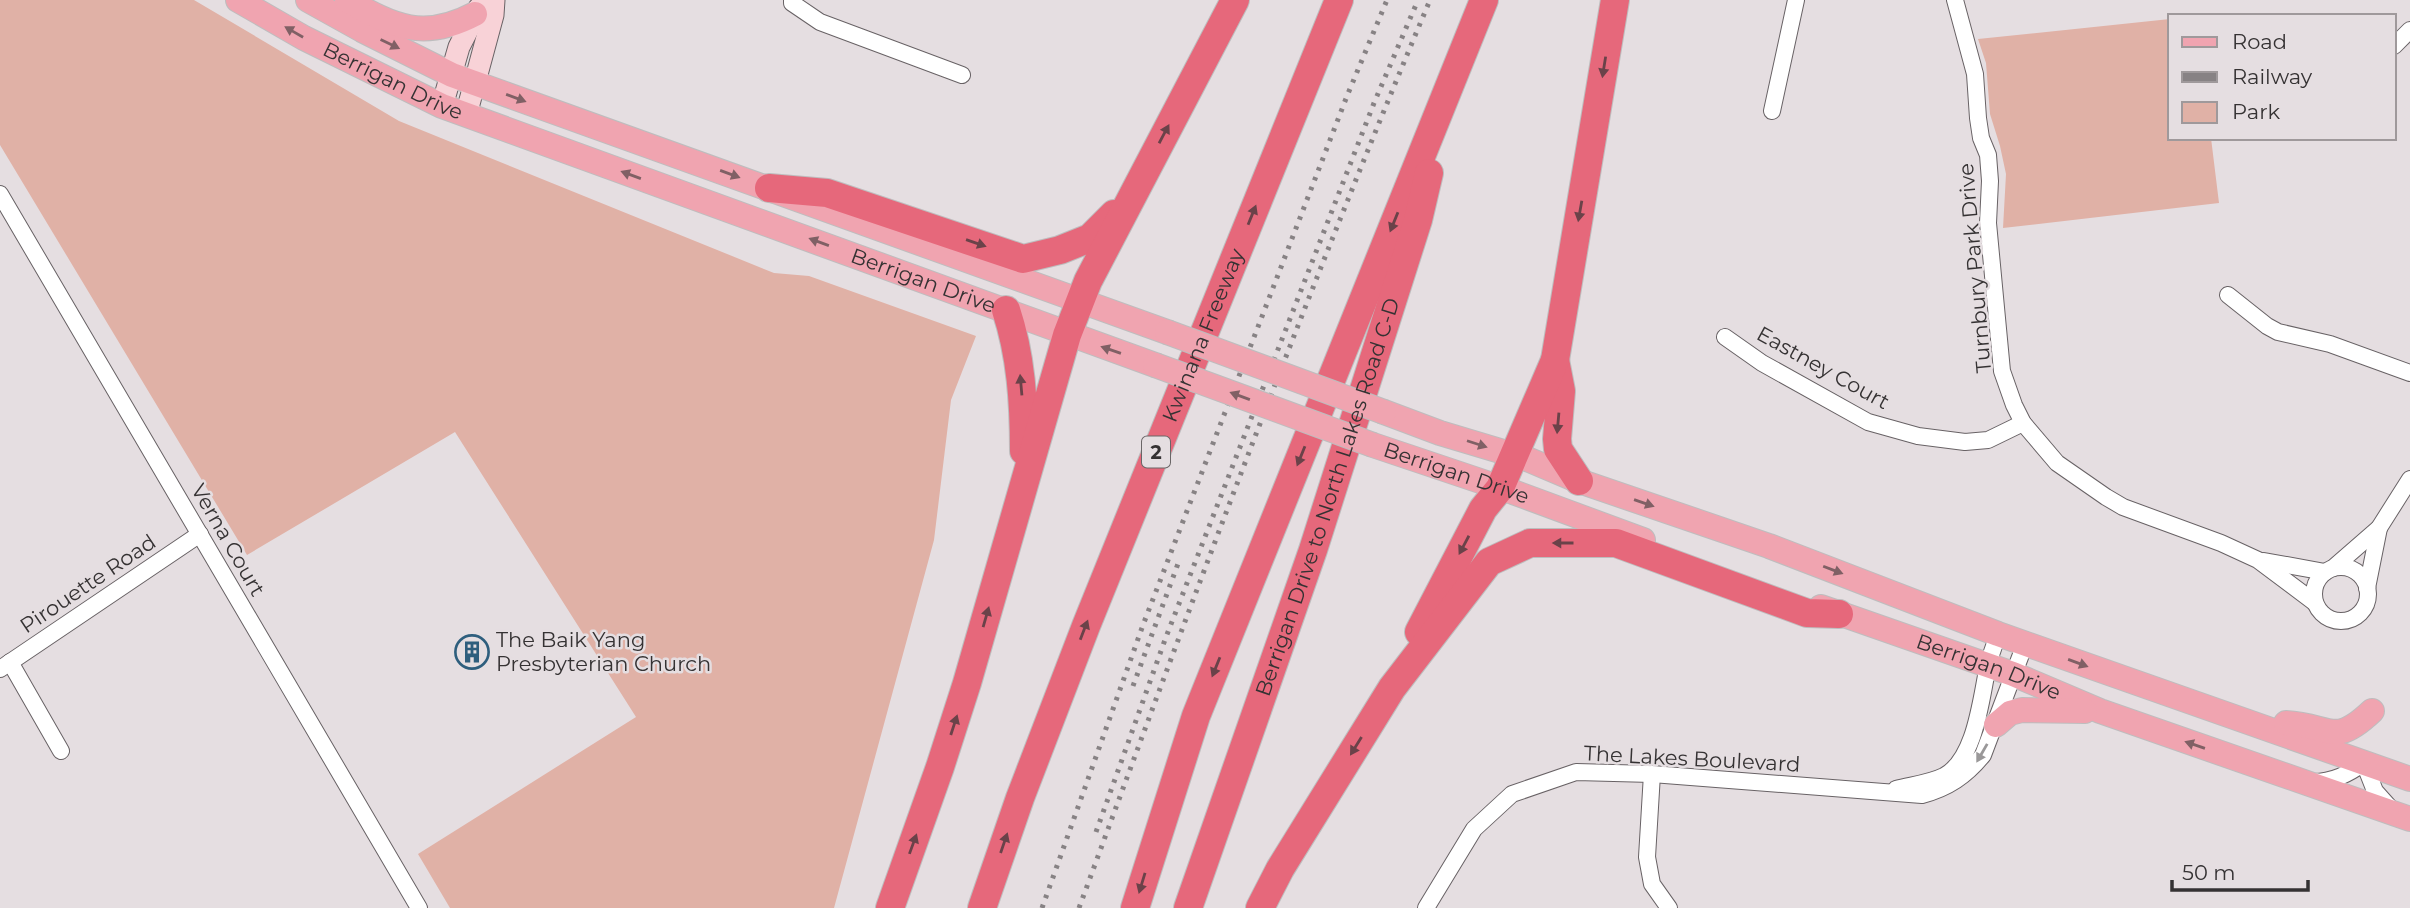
<svg xmlns="http://www.w3.org/2000/svg" width="2410" height="908" font-family="Montserrat,sans-serif">
  <style>
    .green { fill: #e0b1a6 }
    .lines { fill: none; stroke-linecap: round; stroke-linejoin: round }
    .street-casing { stroke: #686265; stroke-width: 18 }
    .secondary-casing { stroke: #686265; stroke-width: 23 }
    .primary-casing { stroke: #bebdbe; stroke-width: 26 }
    .highway-casing { stroke: #bebdbe; stroke-width: 30 }
    .street { stroke: #fff; stroke-width: 16 }
    .secondary { stroke: #f8d2d7; stroke-width: 21 }
    .primary { stroke: #f0a4b0; stroke-width: 24 }
    .highway { stroke: #e6687b; stroke-width: 28 }
    .rail { stroke: #878284; stroke-width: 5; stroke-dasharray: 3.5 7; stroke-linecap: butt }
    .primary-bridge-casing { stroke: #bebdbe; stroke-width: 26; stroke-linecap: butt }
    .primary-bridge { stroke: #f0a4b0; stroke-width: 24 }
    .oneway { fill: #806065 }
    .oneway2 { fill: #6a4249 }
    .oneway3 { fill: #9a9899 }
    .labels { text-anchor: middle; stroke-width: 5; stroke-linejoin: round; paint-order: stroke }
    .shield { fill: #e5dee1; stroke: #6a6667; stroke-width: 2 }
    .shield-label { font-size: 19px; font-weight: bold; fill: #353233 }
    .street-label { font-size: 21px; fill: #353233; stroke: #e5dee1 }
    .poi-label { font-size: 21px; fill: #353233; stroke: #e5dee1; text-anchor: start }
  </style>
  <rect width="100%" height="100%" fill="#e5dee1"/>
  <g class="green">
    <polygon points="0,0 194,0 399,121 774,273 809,276 976,336 951,400 934,540 834,908 450,908 418,854 636,717 455,432 247,555 0,145"/>
    <polygon points="2170,19 2170,138 2211,138 2219,203 2003,228 2006,174 2000,146 1990,114 1986,63 1978,39"/>
  </g>
  <g class="lines">
    <g class="street-casing">
      <g id="street">
        <polyline points="792,0 792,3 820,22 962,75"/>
        <polyline points="1955,0 1975,74 1978,118 1981,138 1988,155 1990,181 1988,223 2002,371 2014,405 2023,423 2057,463 2106,497 2123,507 2221,543 2258,560 2314,602"/>
        <polyline points="2394,46 2410,30"/>
        <polyline points="1772,111 1796,0"/>
        <polyline points="0,194 419,908"/>
        <polyline points="2228,295 2267,326 2278,332 2330,344 2410,373"/>
        <polyline points="1725,337 1762,363 1868,422 1918,436 1965,442 1988,440 2023,423"/>
        <polyline points="2264,561 2325,572"/>
        <circle cx="2341" cy="594" r="27"/>
        <polyline points="2333,568 2379,528 2410,479"/>
        <polyline points="2367,588 2379,528"/>
        <polyline points="10,662 61,751"/>
        <polyline points="0,669 200,534"/>
        <polyline points="1652,774 1647,857 1652,884 1669,908"/>
        <path d="M2313,782C2333,782 2348,774 2364,763L2375,791L2392,810"/>
        <path d="M1896,789C1911,785 1930,783 1944,776C1976,759 1981,697 1988,666C1990,655 1995,645 1998,634"/>
        <path d="M1426,908L1474,829L1512,794L1576,772L1652,774L1922,795C1948,788 1966,776 1983,755L2025,644"/>
      </g>
    </g>
    <g class="secondary-casing">
      <g id="secondary">
        <polyline points="442,106 459,47 479,8"/>
        <polyline points="466,115 493,15 494,0"/>
      </g>
    </g>
    <g class="primary-casing">
      <g id="primary">
        <path id="s1" d="M238,0L304,38L442,106L1155,365"/>
        <polyline points="308,0 362,30 452,75 1167,332"/>
        <path d="M347,0C394,27 424,41 475,14"/>
        <polyline points="1384,412 1440,433 1527,459 1579,481 1769,546 1998,634 2410,779"/>
        <path id="s2" d="M1373,445L1513,492L1643,540"/>
        <path id="s3" d="M1821,607L2013,674L2100,711L2410,819"/>
        <path d="M2286,723C2331,725 2333,748 2372,711"/>
        <polyline points="1996,725 2010,713 2022,710 2085,711"/>
      </g>
    </g>
    <g class="highway-casing">
      <g id="highway">
        <polyline points="769,188 827,193 1023,259 1060,250 1090,238 1114,214"/>
        <path d="M1006,310C1021,355 1024,403 1024,451"/>
        <polyline points="1555,360 1561,391 1557,439 1558,449 1579,481"/>
        <polyline points="1419,632 1483,509 1500,488 1555,360 1615,0"/>
        <polyline points="890,908 940,767 967,683 1067,335 1088,281 1235,0"/>
        <path id="s4" d="M982,908L1020,798L1086,626L1339,0"/>
        <polyline points="1135,908 1196,716 1484,0"/>
        <path id="s5" d="M1188,908L1313,550L1418,220L1429,173"/>
        <polyline points="1260,908 1280,869 1392,688 1489,562 1530,543 1616,543 1807,613 1839,614"/>
      </g>
    </g>
    <use href="#street" class="street"/>
    <use href="#secondary" class="secondary"/>
    <use href="#primary" class="primary"/>
    <use href="#highway" class="highway"/>
    <g class="rail">
      <polyline points="1133,686 1179,561"/>
      <polyline points="1096,832 1166,637 1374,103 1418,0"/>
      <polyline points="1042,908 1143,625 1347,96 1387,0"/>
      <path d="M1079,908C1191,603 1304,299 1430,0"/>
    </g>
    <g class="primary-bridge-casing">
      <g id="primary-bridge">
        <polyline points="1167,332 1384,412"/>
        <polyline points="1155,365 1373,445"/>
      </g>
    </g>
    <use href="#primary-bridge" class="primary-bridge"/>
  </g>
  <defs><path id="oneway-solid" d="M-6-.8H1V-3.2L6.5 0L1 3.2V.8H-6Z" transform="scale(1.75)"/></defs>
  <g class="oneway">
    <use href="#oneway-solid" transform="translate(294 32) rotate(-150)"/>
    <use href="#oneway-solid" transform="translate(390 44) rotate(26)"/>
    <use href="#oneway-solid" transform="translate(516 98) rotate(20)"/>
    <use href="#oneway-solid" transform="translate(730 174) rotate(20)"/>
    <use href="#oneway-solid" transform="translate(631 175) rotate(-160)"/>
    <use href="#oneway-solid" transform="translate(819 242) rotate(-160)"/>
    <use href="#oneway-solid" transform="translate(1111 350) rotate(-161)"/>
    <use href="#oneway-solid" transform="translate(1240 396) rotate(-160)"/>
    <use href="#oneway-solid" transform="translate(1477 444) rotate(18)"/>
    <use href="#oneway-solid" transform="translate(1644 503) rotate(19)"/>
    <use href="#oneway-solid" transform="translate(1833 570) rotate(21)"/>
    <use href="#oneway-solid" transform="translate(2078 663) rotate(20)"/>
    <use href="#oneway-solid" transform="translate(2195 745) rotate(-161)"/>
  </g>
  <g class="oneway2">
    <use href="#oneway-solid" transform="translate(1604 67) rotate(99)"/>
    <use href="#oneway-solid" transform="translate(1164 134) rotate(-62)"/>
    <use href="#oneway-solid" transform="translate(1580 211) rotate(100)"/>
    <use href="#oneway-solid" transform="translate(1252 215) rotate(-68)"/>
    <use href="#oneway-solid" transform="translate(1394 222) rotate(112)"/>
    <use href="#oneway-solid" transform="translate(976 243) rotate(19)"/>
    <use href="#oneway-solid" transform="translate(1021 385) rotate(-95)"/>
    <use href="#oneway-solid" transform="translate(1558 423) rotate(95)"/>
    <use href="#oneway-solid" transform="translate(1301 456) rotate(112)"/>
    <use href="#oneway-solid" transform="translate(1563 543) rotate(-180)"/>
    <use href="#oneway-solid" transform="translate(1464 545) rotate(118)"/>
    <use href="#oneway-solid" transform="translate(986 617) rotate(-74)"/>
    <use href="#oneway-solid" transform="translate(1084 630) rotate(-69)"/>
    <use href="#oneway-solid" transform="translate(1216 667) rotate(112)"/>
    <use href="#oneway-solid" transform="translate(954 725) rotate(-72)"/>
    <use href="#oneway-solid" transform="translate(1356 746) rotate(122)"/>
    <use href="#oneway-solid" transform="translate(1004 843) rotate(-71)"/>
    <use href="#oneway-solid" transform="translate(913 844) rotate(-70)"/>
    <use href="#oneway-solid" transform="translate(1142 883) rotate(107)"/>
  </g>
  <use class="oneway3" href="#oneway-solid" transform="translate(1982 753) rotate(120)"/>
  <defs>
    <g id="building-ring" transform="scale(1.75)"><circle r="9.5" fill="#e5dee1" stroke="#2e5e7d" stroke-width="1.5"/><path d="M-4-6H4V6H1V3H-1V6H-4ZM-2.5-4.3h1.7v1.8h-1.7ZM.8-4.3h1.7v1.8H.8ZM-2.5-1h1.7V.8h-1.7ZM.8-1h1.7V.8H.8Z" fill="#2e5e7d"/></g>
  </defs>
  <g fill-rule="evenodd">
    <use href="#building-ring" x="472" y="652"/>
  </g>
  <g class="labels">
    <rect class="shield" x="1142" y="436.5" width="28" height="31" rx="5"/>
    <g class="shield-label">
      <text x="1156" y="459">2</text>
    </g>
    <g class="street-label">
      <text dy="7" stroke="none"><textPath href="#s1" startOffset="175">Berrigan Drive</textPath></text>
      <text transform="translate(1975 268) rotate(-95)" y="7">Turnbury Park Drive</text>
      <text dy="7" stroke="none"><textPath href="#s1" startOffset="742">Berrigan Drive</textPath></text>
      <text dy="7" stroke="none"><textPath href="#s4" startOffset="614">Kwinana Freeway</textPath></text>
      <text transform="translate(1823 368) rotate(29)" y="7">Eastney Court</text>
      <text dy="7" stroke="none"><textPath href="#s2" startOffset="88">Berrigan Drive</textPath></text>
      <text dy="7" stroke="none"><textPath href="#s5" startOffset="434">Berrigan Drive to North Lakes Road C-D</textPath></text>
      <text transform="translate(228 540) rotate(60)" y="7">Verna Court</text>
      <text transform="translate(88 584) rotate(-34)" y="7">Pirouette Road</text>
      <text dy="7" stroke="none"><textPath href="#s3" startOffset="178">Berrigan Drive</textPath></text>
      <text transform="translate(1692 759) rotate(3)" y="7">The Lakes Boulevard</text>
    </g>
    <g class="poi-label">
      <text x="496" y="647">The Baik Yang<tspan x="496" dy="24">Presbyterian Church</tspan></text>
    </g>
  </g>
  <rect x="2168" y="14" width="228" height="126" fill="#e5dee1" stroke="#9f999b" stroke-width="2"/>
  <rect x="2182" y="37" width="35" height="10" fill="#f0a4b0" stroke="#9f999b" stroke-width="2"/>
  <text x="2232" y="49" font-size="21" fill="#353233">Road</text>
  <rect x="2182" y="72" width="35" height="10" fill="#878284" stroke="#9f999b" stroke-width="2"/>
  <text x="2232" y="84" font-size="21" fill="#353233">Railway</text>
  <rect x="2182" y="102" width="35" height="21" fill="#e0b1a6" stroke="#9f999b" stroke-width="2"/>
  <text x="2232" y="119" font-size="21" fill="#353233">Park</text>
  <path d="M2172 880v10h136v-10" fill="none" stroke="#353233" stroke-width="3.5"/>
  <text x="2182" y="880" font-size="21" fill="#353233" stroke="#e5dee1" stroke-width="5" paint-order="stroke">50 m</text>
</svg>
